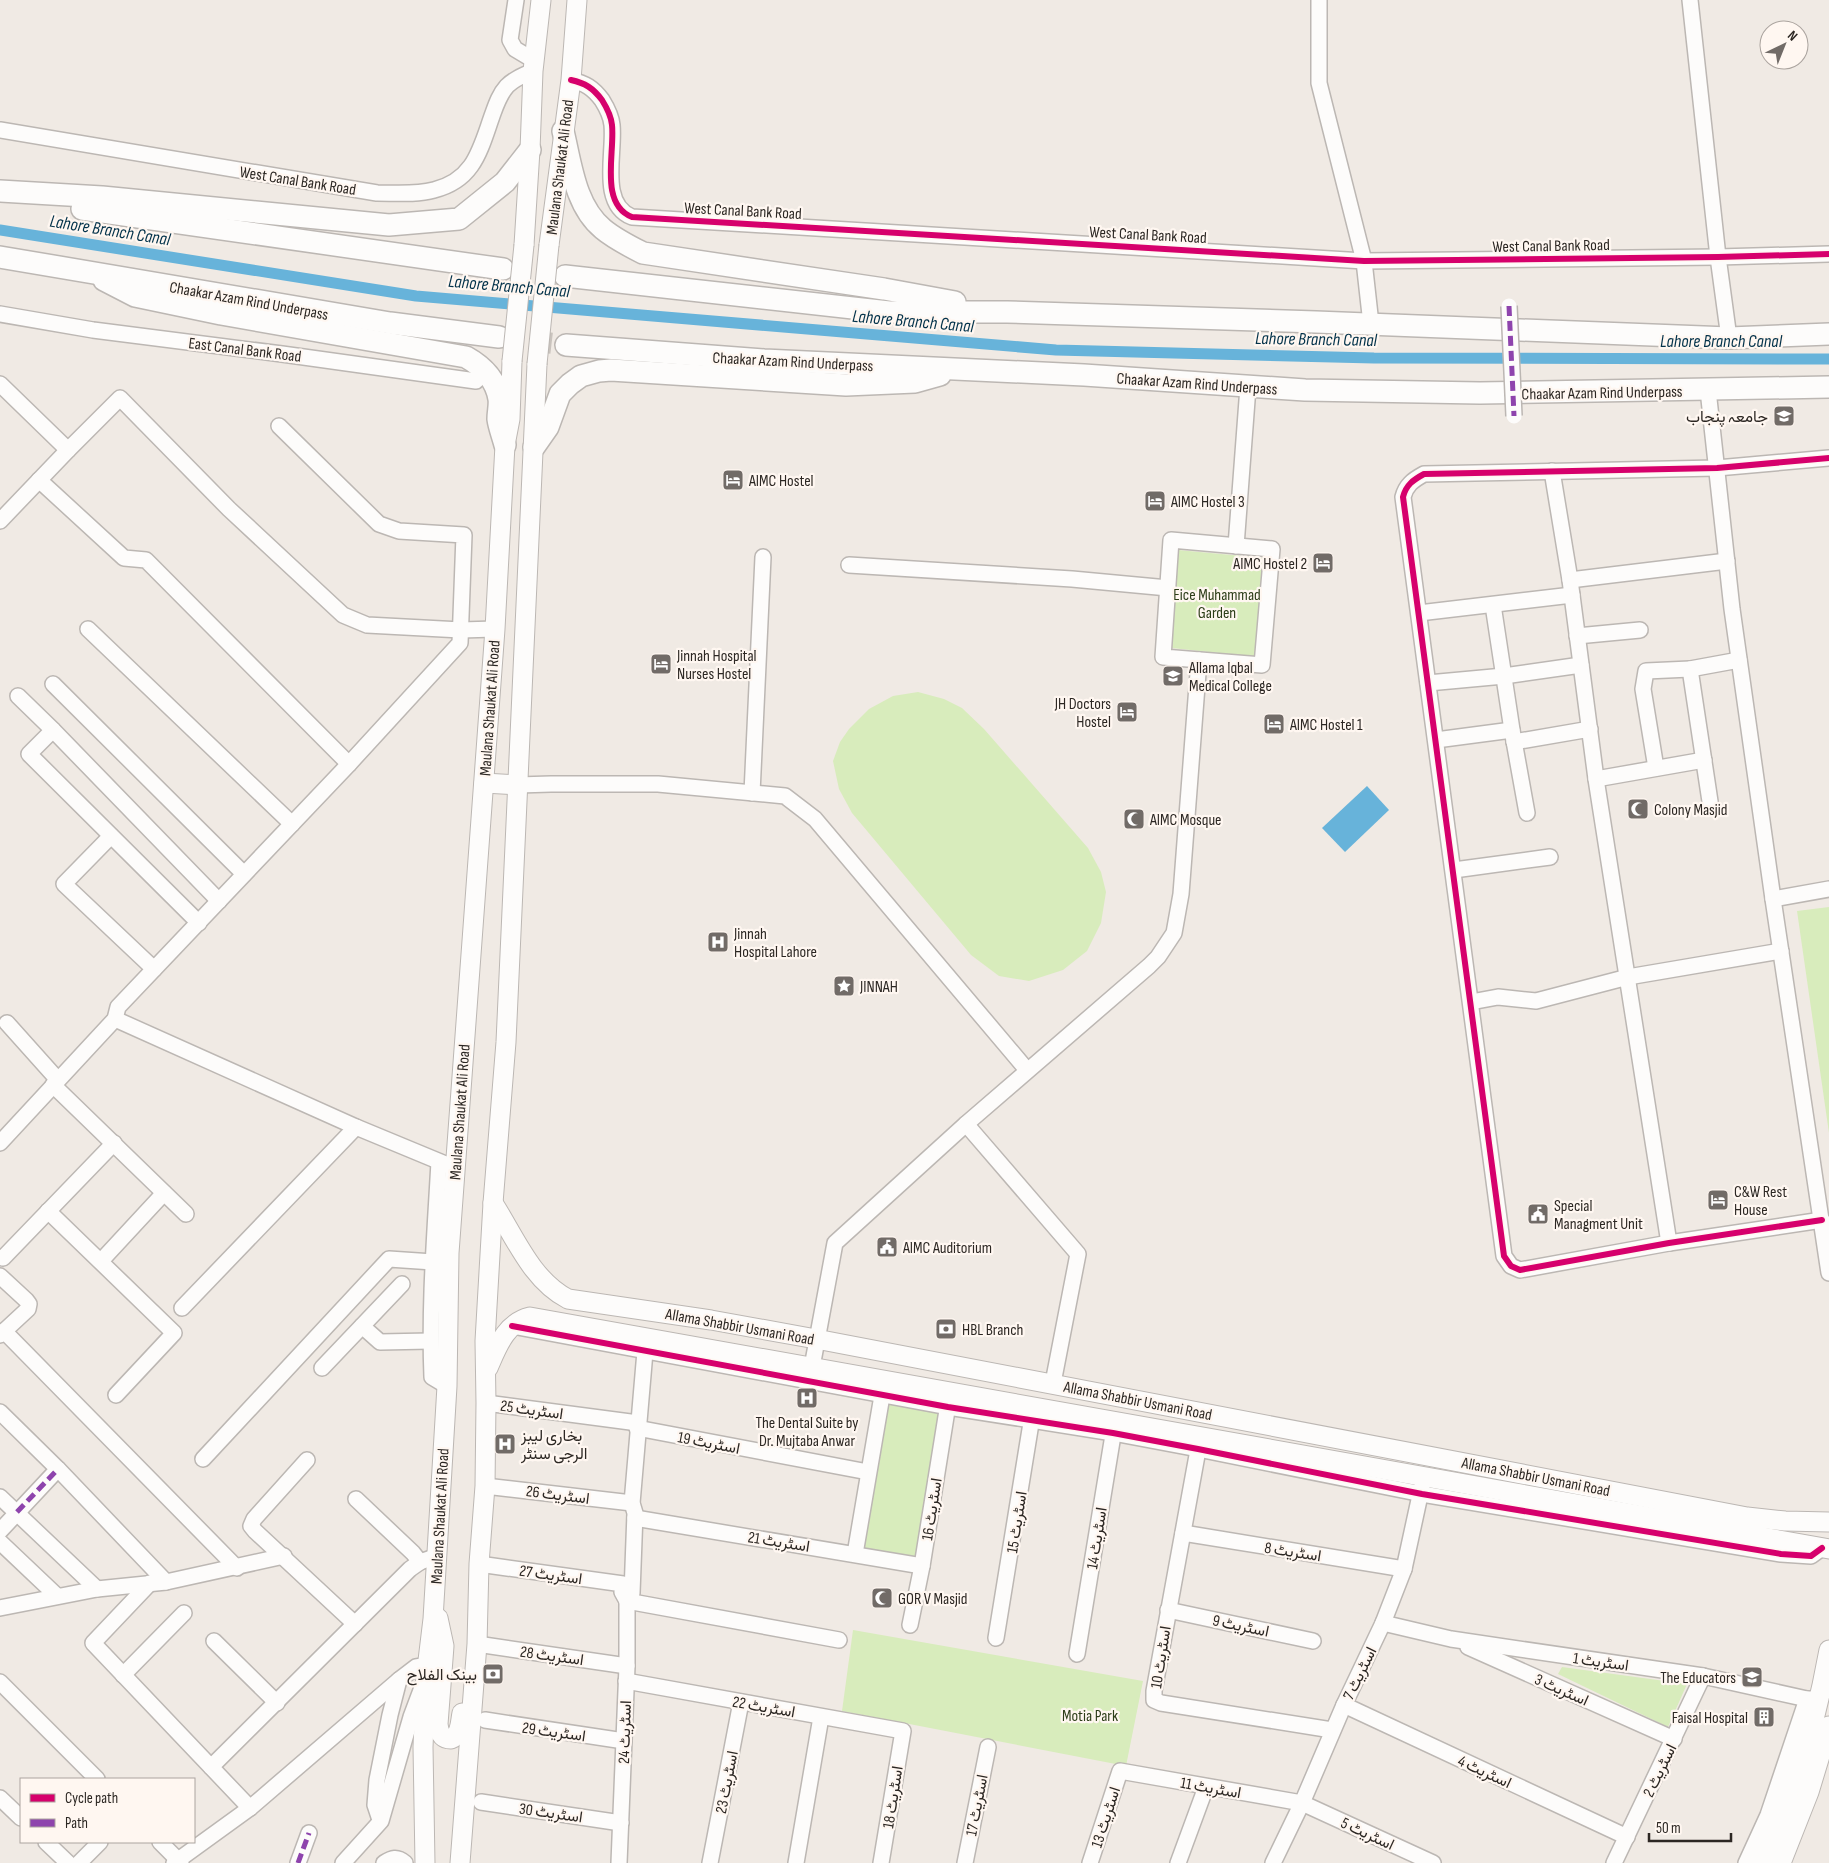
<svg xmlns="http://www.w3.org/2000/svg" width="1829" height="1863" font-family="'Sofia Sans Condensed',Vazirmatn,sans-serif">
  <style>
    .green { fill: #d8ecbc }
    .water { fill: #67b3da }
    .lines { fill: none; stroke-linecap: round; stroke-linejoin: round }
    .canal { stroke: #67b3da; stroke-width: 11 }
    .highway-tunnel { stroke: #c9c3bd; stroke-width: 21; stroke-dasharray: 21 11; stroke-linecap: butt }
    .minor-casing { stroke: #bcb7b3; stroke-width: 18 }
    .major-casing { stroke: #bcb7b3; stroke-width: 21 }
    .highway-casing { stroke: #bcb7b3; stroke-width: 24 }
    .minor { stroke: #fdfcfb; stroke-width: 15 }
    .major { stroke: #fdfcfb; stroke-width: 19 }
    .highway { stroke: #fdfcfb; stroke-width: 21 }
    .minor-bridge-casing { stroke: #bcb7b3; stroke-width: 18; stroke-linecap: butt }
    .major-bridge-casing { stroke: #bcb7b3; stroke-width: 21; stroke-linecap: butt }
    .minor-bridge { stroke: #fdfcfb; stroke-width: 15 }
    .major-bridge { stroke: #fdfcfb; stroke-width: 19 }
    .quiet { stroke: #8e44ad; stroke-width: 5; stroke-dasharray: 10 5; stroke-linecap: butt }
    .cycleway-casing { stroke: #fff7f1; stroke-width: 9 }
    .cycleway { stroke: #d6006c; stroke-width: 6 }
    .labels { text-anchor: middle; stroke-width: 4.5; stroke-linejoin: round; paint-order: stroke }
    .street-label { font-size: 16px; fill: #2c2723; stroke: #fff7f1 }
    .poi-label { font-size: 16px; fill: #2c2723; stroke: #fff7f1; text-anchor: start }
    .park-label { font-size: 16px; fill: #2c3d18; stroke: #fff7f1 }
    .water-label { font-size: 18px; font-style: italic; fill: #03324a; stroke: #fff7f1 }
  </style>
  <rect width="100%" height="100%" fill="#f0eae4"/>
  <g class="green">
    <polygon points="1178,550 1264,558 1255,657 1172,648"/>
    <polygon points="918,692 944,699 962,708 984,729 1088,848 1101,872 1106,892 1101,923 1087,951 1063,970 1029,981 999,976 971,955 852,813 839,789 833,761 840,742 849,729 869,709 893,696"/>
    <polygon points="1829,907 1829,1133 1797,911"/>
    <polygon points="886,1400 945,1411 919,1562 860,1550"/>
    <polygon points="853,1630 1143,1681 1126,1766 842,1711"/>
    <polygon points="1562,1667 1687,1684 1668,1727 1558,1674"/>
  </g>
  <polygon class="water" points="1367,786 1389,810 1345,852 1322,828"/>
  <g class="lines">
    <polyline class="canal" points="0,230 416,296 1056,350 1374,358 1829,359"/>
    <polyline class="highway-tunnel" points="499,337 566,345"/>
    <g class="minor-casing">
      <g id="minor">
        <polyline points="516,0 510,40 515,49 535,61"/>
        <polyline points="1319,0 1319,83 1364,261 1371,324"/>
        <polyline points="1690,0 1718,257 1729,338"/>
        <path d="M571,80C585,83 593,88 602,100C607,108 611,115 612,125C615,153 599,204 632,217L1364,261L1718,257L1829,254"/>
        <path d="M0,130L377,193C396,193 416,195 434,190C474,180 480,150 492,116C496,105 499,95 507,86C515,78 524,75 533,71"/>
        <polyline points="0,314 93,330 282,354 476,381 485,370"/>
        <polyline points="0,384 68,450"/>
        <polyline points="1708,390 1732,609 1773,899 1829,1273"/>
        <polyline points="1552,471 1570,580 1596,779 1669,1243"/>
        <polyline points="39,480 124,558 146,560 349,764"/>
        <polyline points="0,521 68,450 120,398 229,509 343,615 367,625 461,630 495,629"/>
        <polygon points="1171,540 1272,549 1262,665 1163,657"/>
        <polyline points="1236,546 1248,387"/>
        <polyline points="849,565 1072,579 1168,588"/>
        <polyline points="1570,580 1727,561"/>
        <polyline points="1493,605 1512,730 1527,813"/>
        <polyline points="1419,613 1572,595"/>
        <polyline points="88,629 292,824"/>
        <polyline points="1577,636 1640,630"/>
        <polyline points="1428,683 1504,676 1581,665"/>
        <polyline points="53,684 244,874"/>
        <polyline points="18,696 53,730 219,901"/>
        <polyline points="53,730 29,754 199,923"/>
        <polyline points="1436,740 1512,730"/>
        <polyline points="1514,742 1590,729"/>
        <polyline points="1656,768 1643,689 1646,671 1690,669"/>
        <polyline points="1596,779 1704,760"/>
        <polyline points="518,785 551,784 658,784 785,796 815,819 1027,1070"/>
        <polyline points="752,793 763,557"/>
        <polyline points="1711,808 1690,669 1739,660"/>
        <polyline points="111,836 64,884 154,969"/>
        <polyline points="1454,870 1550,857"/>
        <polyline points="1773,899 1829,889"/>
        <polyline points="1471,1002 1498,997 1536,1001 1628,977 1781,951"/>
        <polyline points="115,1019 356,1127 455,1168"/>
        <polyline points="7,1023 58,1080"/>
        <polyline points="53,1085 186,1214"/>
        <polyline points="966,1124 1078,1254 1053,1383"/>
        <polyline points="0,1143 115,1019 118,1007 349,764 460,643 464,535 399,531 379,524 279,426"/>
        <path d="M439,1162C435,1234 429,1305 432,1377L447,1386"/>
        <polyline points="48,1211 174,1333 116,1395"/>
        <path d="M1822,1220L1669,1243L1520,1270L1511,1266L1504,1256L1403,497C1406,485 1413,480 1424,474L1717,468L1829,458"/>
        <polyline points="3,1258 114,1143"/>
        <polyline points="101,1261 164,1193"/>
        <polyline points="0,1276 26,1300 29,1304 28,1309 0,1335"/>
        <polyline points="182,1308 356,1127"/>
        <polyline points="362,1326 380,1342 430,1341"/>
        <polyline points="512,1326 948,1407 1113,1433 1198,1449 1422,1494 1781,1554 1811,1556 1822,1548"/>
        <polyline points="4,1331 237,1568"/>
        <polyline points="812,1367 835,1243 966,1124 1149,966 1158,957 1174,933 1181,894 1199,660"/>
        <polyline points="322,1368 402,1284"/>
        <polyline points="486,1403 638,1423"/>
        <polyline points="0,1412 58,1469 166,1582"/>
        <polyline points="637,1428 868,1472"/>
        <polyline points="1200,1439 1154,1691 1154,1700 1161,1703 1332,1730"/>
        <polyline points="203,1459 389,1259 433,1262"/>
        <polyline points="307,1460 254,1519 251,1526 255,1531 355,1624"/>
        <polyline points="485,1486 632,1503"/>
        <polyline points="0,1497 97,1589"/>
        <polyline points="356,1499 413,1553 420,1562"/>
        <polyline points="635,1518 922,1566"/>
        <polyline points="0,1531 58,1469"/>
        <polyline points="1183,1533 1404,1569"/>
        <polyline points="0,1542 57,1596"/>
        <polyline points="855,1554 884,1384"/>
        <polyline points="479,1564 623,1584"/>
        <polyline points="150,1583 93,1643 250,1808"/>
        <polyline points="622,1592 627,1601 839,1640"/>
        <polyline points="0,1608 97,1589 166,1582 284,1556"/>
        <polyline points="1168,1610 1313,1641"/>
        <polyline points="1383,1623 1451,1639 1703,1676 1807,1699 1819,1699"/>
        <polyline points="910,1625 922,1566 949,1398"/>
        <polyline points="996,1638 1033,1411"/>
        <polyline points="214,1641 277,1703"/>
        <polyline points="477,1644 627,1666"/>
        <polyline points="1468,1647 1674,1739"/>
        <polyline points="1077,1654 1115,1423"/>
        <polyline points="123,1675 184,1613"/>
        <polyline points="626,1681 903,1731 881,1863"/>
        <polyline points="0,1682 97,1779"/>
        <polyline points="1344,1705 1627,1837"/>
        <polyline points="485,1720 624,1741"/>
        <polyline points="211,1767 410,1569 420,1562 437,1556"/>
        <polyline points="0,1798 21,1818"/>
        <polyline points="481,1802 621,1823"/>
        <polyline points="380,1820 375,1805 377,1780 390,1715 399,1680"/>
        <polyline points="46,1842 68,1863"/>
        <polyline points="160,1842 181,1863"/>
        <polyline points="79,1863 100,1842"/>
        <polyline points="174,1863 250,1808 399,1680 416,1667 428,1665"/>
        <polyline points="298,1863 309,1833"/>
        <polyline points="343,1863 381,1821 411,1717 423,1685"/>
        <path d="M384,1863C392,1858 397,1856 405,1863"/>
        <polyline points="619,1863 627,1666 627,1601 632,1593 635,1513 632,1503 646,1340"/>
        <polyline points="710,1863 741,1702"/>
        <polyline points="796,1863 821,1717"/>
        <polyline points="965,1863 988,1747"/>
        <polyline points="1090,1863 1120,1771 1302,1803 1433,1863"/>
        <polyline points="1178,1863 1206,1787"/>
        <polyline points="1273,1863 1302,1803 1344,1705 1383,1623 1404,1569 1422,1486"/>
        <polyline points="1614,1863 1703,1676"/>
        <polyline points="1746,1863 1768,1815 1807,1699"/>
      </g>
    </g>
    <g class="major-casing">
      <g id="major">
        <polyline points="524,245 530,150 533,71 541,0"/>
        <polyline points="549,245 571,80 577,0"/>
        <polyline points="484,783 518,785"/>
        <path d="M493,1203C514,1235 531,1280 568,1299L711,1320L816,1339L1747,1517L1785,1521L1829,1522"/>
        <path d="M488,1368C497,1348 505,1323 530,1317L1829,1549"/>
        <path d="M438,1618L444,1646L438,1724C439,1732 441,1739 451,1739C461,1735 460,1722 462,1713"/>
        <polyline points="425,1863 423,1747 426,1677 433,1619 447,1386 449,1253 495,629 505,445 510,419 512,361"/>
        <polyline points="460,1863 477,1644 479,1564 485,1486 486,1403 485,1341 493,1203 506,1042 537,364"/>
        <path d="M1763,1863C1794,1797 1816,1722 1829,1650"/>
        <polyline points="1781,1863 1809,1792 1829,1726"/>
      </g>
    </g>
    <g class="highway-casing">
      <g id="highway">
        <path d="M563,131C571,164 575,206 603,229C615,239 629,246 643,253L884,289L955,302"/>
        <polyline points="0,191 102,197 389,225 459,219 505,182 530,150"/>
        <polyline points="82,209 503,269"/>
        <polyline points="0,257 390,323 499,337"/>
        <polyline points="565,276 889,312 1007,312 1316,322 1729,338 1829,334"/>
        <path d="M104,280L135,296L221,314L466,357C482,366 496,379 499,399C500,405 498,412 498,419C499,427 503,437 505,445"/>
        <polyline points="566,345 764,360 1084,375 1305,390 1480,393 1829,387"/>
        <polyline points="534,447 548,427 560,394 570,384 581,376 599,371 611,370 846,385 915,382 940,375"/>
      </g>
    </g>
    <use href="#minor" class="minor"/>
    <use href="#major" class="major"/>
    <use href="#highway" class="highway"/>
    <g class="minor-bridge-casing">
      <polyline id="minor-bridge" points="1509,306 1514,416"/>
    </g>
    <g class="major-bridge-casing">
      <g id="major-bridge">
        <polyline points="512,361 524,245"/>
        <polyline points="537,364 549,245"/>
      </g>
    </g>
    <use href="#minor-bridge" class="minor-bridge"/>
    <use href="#major-bridge" class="major-bridge"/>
    <g class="quiet">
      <polyline points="1509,306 1514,416"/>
      <polyline points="17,1512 58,1469"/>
      <polyline points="298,1863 309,1833"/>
    </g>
    <g class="cycleway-casing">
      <g id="cycleway">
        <path d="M571,80C585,83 593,88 602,100C607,108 611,115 612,125C615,153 599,204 632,217L1364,261L1718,257L1829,254"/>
        <path d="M1822,1220L1669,1243L1520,1270L1511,1266L1504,1256L1403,497C1406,485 1413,480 1424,474L1717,468L1829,458"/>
        <polyline points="512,1326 948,1407 1113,1433 1198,1449 1422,1494 1781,1554 1811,1556 1822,1548"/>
      </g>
    </g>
    <use href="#cycleway" class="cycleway"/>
  </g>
  <defs>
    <g id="university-square" transform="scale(1.125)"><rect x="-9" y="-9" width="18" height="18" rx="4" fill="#716b67" stroke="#fff7f1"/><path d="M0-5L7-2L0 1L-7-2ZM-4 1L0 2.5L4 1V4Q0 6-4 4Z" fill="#fff"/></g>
    <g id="hotel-square" transform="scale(1.125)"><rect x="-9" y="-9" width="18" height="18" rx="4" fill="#716b67" stroke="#fff7f1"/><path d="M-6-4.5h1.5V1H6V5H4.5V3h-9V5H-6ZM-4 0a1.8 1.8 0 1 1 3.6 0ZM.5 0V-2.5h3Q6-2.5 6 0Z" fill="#fff"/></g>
    <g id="mosque-square" transform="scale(1.125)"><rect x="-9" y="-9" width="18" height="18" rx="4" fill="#716b67" stroke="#fff7f1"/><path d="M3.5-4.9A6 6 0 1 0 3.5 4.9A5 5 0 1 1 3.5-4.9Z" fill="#fff"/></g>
    <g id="hospital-square" transform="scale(1.125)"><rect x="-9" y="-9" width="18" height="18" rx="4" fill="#716b67" stroke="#fff7f1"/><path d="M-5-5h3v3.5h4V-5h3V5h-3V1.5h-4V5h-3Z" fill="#fff"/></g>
    <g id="sight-square" transform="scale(1.125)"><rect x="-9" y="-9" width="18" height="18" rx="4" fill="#716b67" stroke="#fff7f1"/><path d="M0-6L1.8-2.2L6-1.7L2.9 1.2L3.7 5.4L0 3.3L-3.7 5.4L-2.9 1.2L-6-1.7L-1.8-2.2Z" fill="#fff"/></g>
    <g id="civic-square" transform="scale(1.125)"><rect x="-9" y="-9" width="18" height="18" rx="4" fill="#716b67" stroke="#fff7f1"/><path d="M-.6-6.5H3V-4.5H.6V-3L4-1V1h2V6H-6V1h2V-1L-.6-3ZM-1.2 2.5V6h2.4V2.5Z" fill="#fff"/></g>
    <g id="bank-square" transform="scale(1.125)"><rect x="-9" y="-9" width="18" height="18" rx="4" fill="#716b67" stroke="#fff7f1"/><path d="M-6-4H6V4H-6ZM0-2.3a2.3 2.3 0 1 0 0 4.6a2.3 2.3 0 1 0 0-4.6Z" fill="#fff"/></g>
    <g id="school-square" transform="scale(1.125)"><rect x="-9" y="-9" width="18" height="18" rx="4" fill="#716b67" stroke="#fff7f1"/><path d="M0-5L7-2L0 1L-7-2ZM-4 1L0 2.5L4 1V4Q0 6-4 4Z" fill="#fff"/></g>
    <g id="building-square" transform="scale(1.125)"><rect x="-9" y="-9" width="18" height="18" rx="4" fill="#716b67" stroke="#fff7f1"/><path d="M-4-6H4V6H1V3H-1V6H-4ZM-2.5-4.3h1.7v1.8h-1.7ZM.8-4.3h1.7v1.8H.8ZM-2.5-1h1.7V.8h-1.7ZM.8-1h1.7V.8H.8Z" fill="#fff"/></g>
  </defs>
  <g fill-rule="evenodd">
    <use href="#university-square" x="1784" y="416"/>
    <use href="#hotel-square" x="733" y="480"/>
    <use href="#hotel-square" x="1155" y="501"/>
    <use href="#hotel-square" x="1323" y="563"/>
    <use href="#hotel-square" x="661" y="664"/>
    <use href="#university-square" x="1173" y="676"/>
    <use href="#hotel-square" x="1127" y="712"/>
    <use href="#hotel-square" x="1274" y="724"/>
    <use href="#mosque-square" x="1638" y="809"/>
    <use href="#mosque-square" x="1134" y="819"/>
    <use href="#hospital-square" x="718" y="942"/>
    <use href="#sight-square" x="844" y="986"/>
    <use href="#hotel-square" x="1718" y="1200"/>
    <use href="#civic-square" x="1538" y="1214"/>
    <use href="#civic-square" x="887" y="1247"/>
    <use href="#bank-square" x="946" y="1329"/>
    <use href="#hospital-square" x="807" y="1398"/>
    <use href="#hospital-square" x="505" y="1444"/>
    <use href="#mosque-square" x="882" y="1598"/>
    <use href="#bank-square" x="493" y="1674"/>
    <use href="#school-square" x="1752" y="1677"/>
    <use href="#building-square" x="1764" y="1717"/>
  </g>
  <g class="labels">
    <g class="street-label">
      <text transform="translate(559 167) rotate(-83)" y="6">Maulana Shaukat Ali Road</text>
      <text transform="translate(298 180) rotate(9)" y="6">West Canal Bank Road</text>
      <text transform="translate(743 210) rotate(3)" y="6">West Canal Bank Road</text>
      <text transform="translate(1148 234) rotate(3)" y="6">West Canal Bank Road</text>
      <text transform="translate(1551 245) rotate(-1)" y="6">West Canal Bank Road</text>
      <text transform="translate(249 300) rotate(10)" y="6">Chaakar Azam Rind Underpass</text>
      <text transform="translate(245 349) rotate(7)" y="6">East Canal Bank Road</text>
      <text transform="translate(793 361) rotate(3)" y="6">Chaakar Azam Rind Underpass</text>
      <text transform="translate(1197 383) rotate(4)" y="6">Chaakar Azam Rind Underpass</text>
      <text transform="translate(1602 392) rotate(-1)" y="6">Chaakar Azam Rind Underpass</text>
      <text transform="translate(489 708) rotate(-86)" y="6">Maulana Shaukat Ali Road</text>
      <text transform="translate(459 1112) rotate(-86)" y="6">Maulana Shaukat Ali Road</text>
      <text transform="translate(740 1326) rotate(10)" y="6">Allama Shabbir Usmani Road</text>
      <text transform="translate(1138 1400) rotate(11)" y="6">Allama Shabbir Usmani Road</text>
      <text transform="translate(532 1409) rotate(8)" y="6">اسٹریٹ 25</text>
      <text transform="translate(709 1442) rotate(11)" y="6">اسٹریٹ 19</text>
      <text transform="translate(1536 1476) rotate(11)" y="6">Allama Shabbir Usmani Road</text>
      <text transform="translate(558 1494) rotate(7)" y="6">اسٹریٹ 26</text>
      <text transform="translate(931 1509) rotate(-81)" y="6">اسٹریٹ 16</text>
      <text transform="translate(439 1516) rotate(-87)" y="6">Maulana Shaukat Ali Road</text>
      <text transform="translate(1016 1522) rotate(-81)" y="6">اسٹریٹ 15</text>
      <text transform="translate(1096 1538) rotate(-81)" y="6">اسٹریٹ 14</text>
      <text transform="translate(779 1541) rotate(9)" y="6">اسٹریٹ 21</text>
      <text transform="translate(1293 1551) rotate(9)" y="6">اسٹریٹ 8</text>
      <text transform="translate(551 1574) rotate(8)" y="6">اسٹریٹ 27</text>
      <text transform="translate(1241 1625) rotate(12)" y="6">اسٹریٹ 9</text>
      <text transform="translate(552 1655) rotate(8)" y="6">اسٹریٹ 28</text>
      <text transform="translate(1160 1657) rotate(-81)" y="6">اسٹریٹ 10</text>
      <text transform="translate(1601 1661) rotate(8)" y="6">اسٹریٹ 1</text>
      <text transform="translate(1359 1673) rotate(-64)" y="6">اسٹریٹ 7</text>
      <text transform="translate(1562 1689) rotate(24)" y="6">اسٹریٹ 3</text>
      <text transform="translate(764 1706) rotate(10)" y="6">اسٹریٹ 22</text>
      <text transform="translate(554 1731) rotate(8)" y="6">اسٹریٹ 29</text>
      <text transform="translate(624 1732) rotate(-88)" y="6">اسٹریٹ 24</text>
      <text transform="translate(1659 1770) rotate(-64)" y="6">اسٹریٹ 2</text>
      <text transform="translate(1485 1771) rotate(25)" y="6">اسٹریٹ 4</text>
      <text transform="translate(726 1782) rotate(-79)" y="6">اسٹریٹ 23</text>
      <text transform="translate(1211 1787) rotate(10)" y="6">اسٹریٹ 11</text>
      <text transform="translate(892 1797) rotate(-81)" y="6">اسٹریٹ 18</text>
      <text transform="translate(976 1805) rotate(-79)" y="6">اسٹریٹ 17</text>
      <text transform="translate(551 1812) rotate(8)" y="6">اسٹریٹ 30</text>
      <text transform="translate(1105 1817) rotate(-72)" y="6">اسٹریٹ 13</text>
      <text transform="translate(1368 1833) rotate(25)" y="6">اسٹریٹ 5</text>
    </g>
    <g class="poi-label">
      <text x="1768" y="422" text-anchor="end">جامعہ پنجاب</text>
      <text x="749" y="486">AIMC Hostel</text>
      <text x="1171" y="507">AIMC Hostel 3</text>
      <text x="1307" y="569" text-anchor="end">AIMC Hostel 2</text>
      <text x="677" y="661">Jinnah Hospital<tspan x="677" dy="18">Nurses Hostel</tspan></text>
      <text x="1189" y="673">Allama Iqbal<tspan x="1189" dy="18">Medical College</tspan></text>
      <text x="1111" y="709" text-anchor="end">JH Doctors<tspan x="1111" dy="18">Hostel</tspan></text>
      <text x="1290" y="730">AIMC Hostel 1</text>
      <text x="1654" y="815">Colony Masjid</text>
      <text x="1150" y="825">AIMC Mosque</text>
      <text x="734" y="939">Jinnah<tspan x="734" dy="18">Hospital Lahore</tspan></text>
      <text x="860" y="992">JINNAH</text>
      <text x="1734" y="1197">C&amp;W Rest<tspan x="1734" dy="18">House</tspan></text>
      <text x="1554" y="1211">Special<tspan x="1554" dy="18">Managment Unit</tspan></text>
      <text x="903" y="1253">AIMC Auditorium</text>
      <text x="962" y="1335">HBL Branch</text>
      <text x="807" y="1428" text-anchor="middle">The Dental Suite by<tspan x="807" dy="18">Dr. Mujtaba Anwar</tspan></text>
      <text x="521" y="1441">بخاری لیبز<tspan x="521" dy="18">الرجی سنٹر</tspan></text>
      <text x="898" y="1604">GOR V Masjid</text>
      <text x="477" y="1680" text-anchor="end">بینک الفلاح</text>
      <text x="1736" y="1683" text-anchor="end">The Educators</text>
      <text x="1748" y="1723" text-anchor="end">Faisal Hospital</text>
    </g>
    <g class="park-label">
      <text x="1217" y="600">Eice Muhammad<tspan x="1217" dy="18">Garden</tspan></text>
      <text x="1090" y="1721">Motia Park</text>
    </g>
    <g class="water-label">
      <text transform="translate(110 230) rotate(9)" y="6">Lahore Branch Canal</text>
      <text transform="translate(509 286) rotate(5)" y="6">Lahore Branch Canal</text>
      <text transform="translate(913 321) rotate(5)" y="6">Lahore Branch Canal</text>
      <text transform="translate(1316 339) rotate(1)" y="6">Lahore Branch Canal</text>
      <text x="1721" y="347">Lahore Branch Canal</text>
    </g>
  </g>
  <rect x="20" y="1778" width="175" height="65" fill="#fff7f1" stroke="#aba49f"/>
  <rect x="30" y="1794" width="25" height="8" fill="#d6006c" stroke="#aba49f"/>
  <text x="65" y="1803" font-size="15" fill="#2c2723">Cycle path</text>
  <rect x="30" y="1819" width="25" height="8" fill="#8e44ad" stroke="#aba49f"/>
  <text x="65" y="1828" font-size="15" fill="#2c2723">Path</text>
  <g transform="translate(1784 45) rotate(43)"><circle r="24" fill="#fff7f1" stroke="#aba49f"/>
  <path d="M0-4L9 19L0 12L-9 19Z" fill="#716b67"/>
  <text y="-8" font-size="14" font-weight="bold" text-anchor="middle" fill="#2c2723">N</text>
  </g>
  <path d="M1649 1833v8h82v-8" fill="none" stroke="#2c2723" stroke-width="2.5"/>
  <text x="1656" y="1833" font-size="15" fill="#2c2723" stroke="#fff7f1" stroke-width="4" paint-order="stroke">50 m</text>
</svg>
